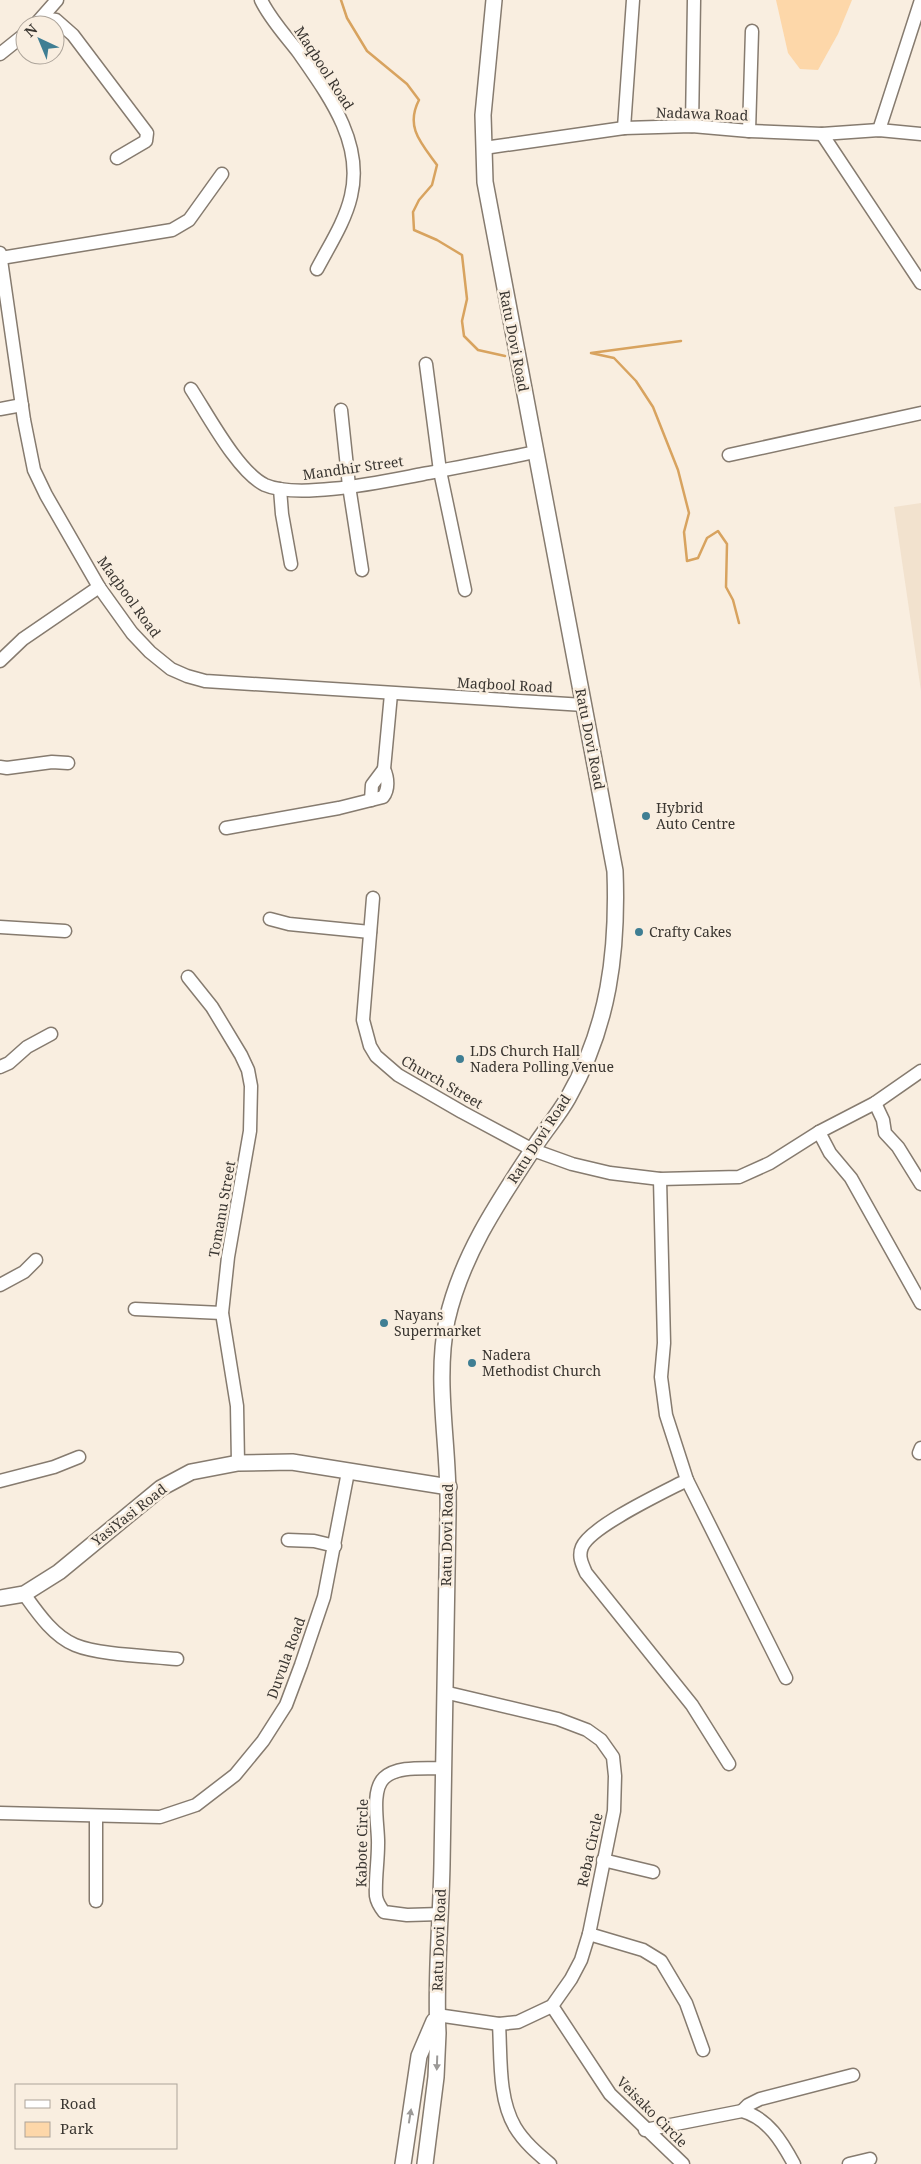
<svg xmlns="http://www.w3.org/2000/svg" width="921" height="2164" font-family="'Noto Serif',serif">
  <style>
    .built { fill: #f2e2ce }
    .green { fill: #fdd7a9 }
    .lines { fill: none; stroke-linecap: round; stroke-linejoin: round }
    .stream { stroke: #d8a35f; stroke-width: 2.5 }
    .minor-casing { stroke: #867b6f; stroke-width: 15 }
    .major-casing { stroke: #867b6f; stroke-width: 18 }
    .minor { stroke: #fff; stroke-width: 12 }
    .major { stroke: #fff; stroke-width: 15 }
    .oneway { fill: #9c9a98 }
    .poi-dot { fill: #3f7e93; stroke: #f9eee0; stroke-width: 2 }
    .labels { text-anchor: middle; stroke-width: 5; stroke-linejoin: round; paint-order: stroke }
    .street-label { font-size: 14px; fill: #3a3631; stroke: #f9eee0 }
    .poi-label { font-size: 14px; fill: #3a3631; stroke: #f9eee0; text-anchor: start }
  </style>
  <rect width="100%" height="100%" fill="#f9eee0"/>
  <polygon class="built" points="921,503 921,691 894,507"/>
  <polygon class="green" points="776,0 852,0 838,34 818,70 800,69 788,53"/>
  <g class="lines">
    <g class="stream">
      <path d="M341,0L347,18L367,51L407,84L419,100C405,127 421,143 437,165L432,185L419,200L413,212L414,230L437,240L462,255L467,299L462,321L464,336L478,350L505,356"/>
      <polyline points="681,341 591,353 614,358 636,381 653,407 678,470 689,513 684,532 687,561 698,558 707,538 718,531 727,544 726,587 733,600 739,623"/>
    </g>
    <g class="minor-casing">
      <g id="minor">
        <path d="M261,0C270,19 286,36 299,53C328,95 364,142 351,196C345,222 329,246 317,269"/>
        <polyline points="42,18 56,20 73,35 147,133 146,141 117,158"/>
        <polyline points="35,25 57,0"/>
        <polyline points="0,54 25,34"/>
        <polyline points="692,126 694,0"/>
        <polyline points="624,128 633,0"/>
        <polyline points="879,130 921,0"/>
        <polyline points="749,131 752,31"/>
        <polyline points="822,134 921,283"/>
        <polyline points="484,148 624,128 692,126 749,131 822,134 879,130 921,134"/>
        <polyline points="0,253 24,420 34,470 46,495 99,587 132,633 150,652 171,669 187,676 205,681 584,705"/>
        <polyline points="1,258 172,230 189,220 222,174"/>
        <polyline points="426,364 440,471 465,590"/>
        <path d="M191,389C208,415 238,472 265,485C299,500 385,481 423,474C460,467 498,460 535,452"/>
        <polyline points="0,409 22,405"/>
        <polyline points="341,410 349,486 362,570"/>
        <polyline points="729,455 921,413"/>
        <polyline points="280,489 282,514 291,564"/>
        <polyline points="0,661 23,639 99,587"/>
        <polyline points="0,767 7,768 52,762 68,763"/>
        <polyline points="371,800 372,785 384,769"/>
        <path d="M226,828L339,808L383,797C389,789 388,778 384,769L391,694"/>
        <polyline points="373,898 363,1020 370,1046 376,1056 398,1075 462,1112 533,1150 572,1164 610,1173 660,1179 739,1177 770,1163 819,1132 875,1103 921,1071"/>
        <polyline points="270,919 289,924 370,932"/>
        <polyline points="0,927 65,931"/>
        <polyline points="188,977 212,1007 241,1055 248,1070 251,1086 250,1131 228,1257 222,1313 237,1406 238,1463"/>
        <polyline points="0,1067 9,1063 27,1047 51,1034"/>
        <polyline points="875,1103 883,1120 885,1133 898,1147 921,1184"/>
        <polyline points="819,1132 830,1153 851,1178 921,1303"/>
        <polyline points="660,1179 664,1343 661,1377 666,1415 687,1480 786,1678"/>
        <polyline points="0,1285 24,1272 36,1260"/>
        <polyline points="135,1309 222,1313"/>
        <polyline points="919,1453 921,1448"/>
        <path d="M687,1480C664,1492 591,1526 582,1547C578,1556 582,1564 586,1573L692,1705L729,1764"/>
        <polyline points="0,1481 54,1467 79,1457"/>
        <polyline points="288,1540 314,1541 335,1546"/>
        <path d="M24,1594C37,1612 53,1636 75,1645C99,1655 150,1656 177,1659"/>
        <polyline points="0,1813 160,1817 196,1805 235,1775 263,1741 286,1705 301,1665 324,1597 348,1472"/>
        <polyline points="603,1860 653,1872"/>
        <polyline points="96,1901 96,1816"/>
        <path d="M441,1914L407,1915L384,1912C380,1907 377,1903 376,1896C375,1879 378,1862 378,1845C379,1828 370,1791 384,1778C398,1765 426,1769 444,1768"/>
        <polyline points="589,1934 643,1950 661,1961 686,2003 703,2050"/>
        <polyline points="552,2006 610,2094 683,2164"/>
        <polyline points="437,2015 499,2024 518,2022 552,2006 571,1979 581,1960 589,1934 614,1811 615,1776 613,1757 601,1740 587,1730 558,1719 444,1692"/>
        <path d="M499,2024C501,2057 498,2098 515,2127C524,2142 537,2153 550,2164"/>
        <polyline points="742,2111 748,2105 760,2099 853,2075"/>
        <path d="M645,2130L742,2111C768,2118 782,2142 794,2164"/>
        <polyline points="849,2164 870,2159"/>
      </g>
    </g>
    <g class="major-casing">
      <g id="major">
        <polyline points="0,1598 24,1594 59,1572 161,1488 191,1472 238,1463 292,1462 449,1487"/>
        <polyline points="403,2164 419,2056 434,2021"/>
        <path d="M425,2164L436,2077L438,2033C435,1977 441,1920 442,1864C444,1747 446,1630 448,1513C450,1449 434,1384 447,1320C462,1254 500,1199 537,1143C547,1128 559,1114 568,1098C609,1026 618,952 615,871L485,182L483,115L494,0"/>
      </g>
    </g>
    <use href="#minor" class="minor"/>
    <use href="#major" class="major"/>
  </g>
  <defs><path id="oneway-solid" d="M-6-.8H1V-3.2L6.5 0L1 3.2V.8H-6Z" transform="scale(1.25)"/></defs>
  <g class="oneway">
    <use href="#oneway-solid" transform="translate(437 2063) rotate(92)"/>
    <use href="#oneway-solid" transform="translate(410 2116) rotate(-81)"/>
  </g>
  <g class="poi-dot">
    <circle cx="646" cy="816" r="5"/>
    <circle cx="639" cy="932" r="5"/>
    <circle cx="460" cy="1059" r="5"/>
    <circle cx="384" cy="1323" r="5"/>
    <circle cx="472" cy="1363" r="5"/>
  </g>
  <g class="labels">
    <g class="street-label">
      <text transform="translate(324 68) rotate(57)" y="5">Maqbool Road</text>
      <text transform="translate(702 114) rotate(2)" y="5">Nadawa Road</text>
      <text transform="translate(514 341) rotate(79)" y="5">Ratu Dovi Road</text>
      <text transform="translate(353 468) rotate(-8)" y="5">Mandhir Street</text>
      <text transform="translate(129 597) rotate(54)" y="5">Maqbool Road</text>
      <text transform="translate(505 685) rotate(3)" y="5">Maqbool Road</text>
      <text transform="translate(590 739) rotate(79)" y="5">Ratu Dovi Road</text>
      <text transform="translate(442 1082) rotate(30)" y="5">Church Street</text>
      <text transform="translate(539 1139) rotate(-57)" y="5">Ratu Dovi Road</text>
      <text transform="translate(222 1209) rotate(-80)" y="5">Tomanu Street</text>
      <text transform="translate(129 1515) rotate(-38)" y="5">YasiYasi Road</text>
      <text transform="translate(447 1535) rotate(-89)" y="5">Ratu Dovi Road</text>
      <text transform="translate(286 1658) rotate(-70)" y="5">Duvula Road</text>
      <text transform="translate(362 1843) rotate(-89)" y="5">Kabote Circle</text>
      <text transform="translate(590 1850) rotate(-78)" y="5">Reba Circle</text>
      <text transform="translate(439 1940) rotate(-88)" y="5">Ratu Dovi Road</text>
      <text transform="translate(652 2112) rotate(45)" y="5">Veisako Circle</text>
    </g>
    <g class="poi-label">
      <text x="656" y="813">Hybrid<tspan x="656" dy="16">Auto Centre</tspan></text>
      <text x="649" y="937">Crafty Cakes</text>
      <text x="470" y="1056">LDS Church Hall<tspan x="470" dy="16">Nadera Polling Venue</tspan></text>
      <text x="394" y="1320">Nayans<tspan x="394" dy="16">Supermarket</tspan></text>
      <text x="482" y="1360">Nadera<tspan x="482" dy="16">Methodist Church</tspan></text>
    </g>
  </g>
  <rect x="15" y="2084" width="162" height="65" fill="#f9eee0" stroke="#ada49a"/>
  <rect x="25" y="2100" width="25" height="8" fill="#ffffff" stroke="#ada49a"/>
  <text x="60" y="2109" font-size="15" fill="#3a3631">Road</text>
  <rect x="25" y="2122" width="25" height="15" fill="#fdd7a9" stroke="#ada49a"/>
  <text x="60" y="2134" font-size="15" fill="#3a3631">Park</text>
  <g transform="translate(40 40) rotate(316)"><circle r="24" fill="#f9eee0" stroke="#ada49a"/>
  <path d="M0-4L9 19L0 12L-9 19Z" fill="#3f7e93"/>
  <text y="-8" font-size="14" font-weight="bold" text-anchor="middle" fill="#3a3631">N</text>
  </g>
</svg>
